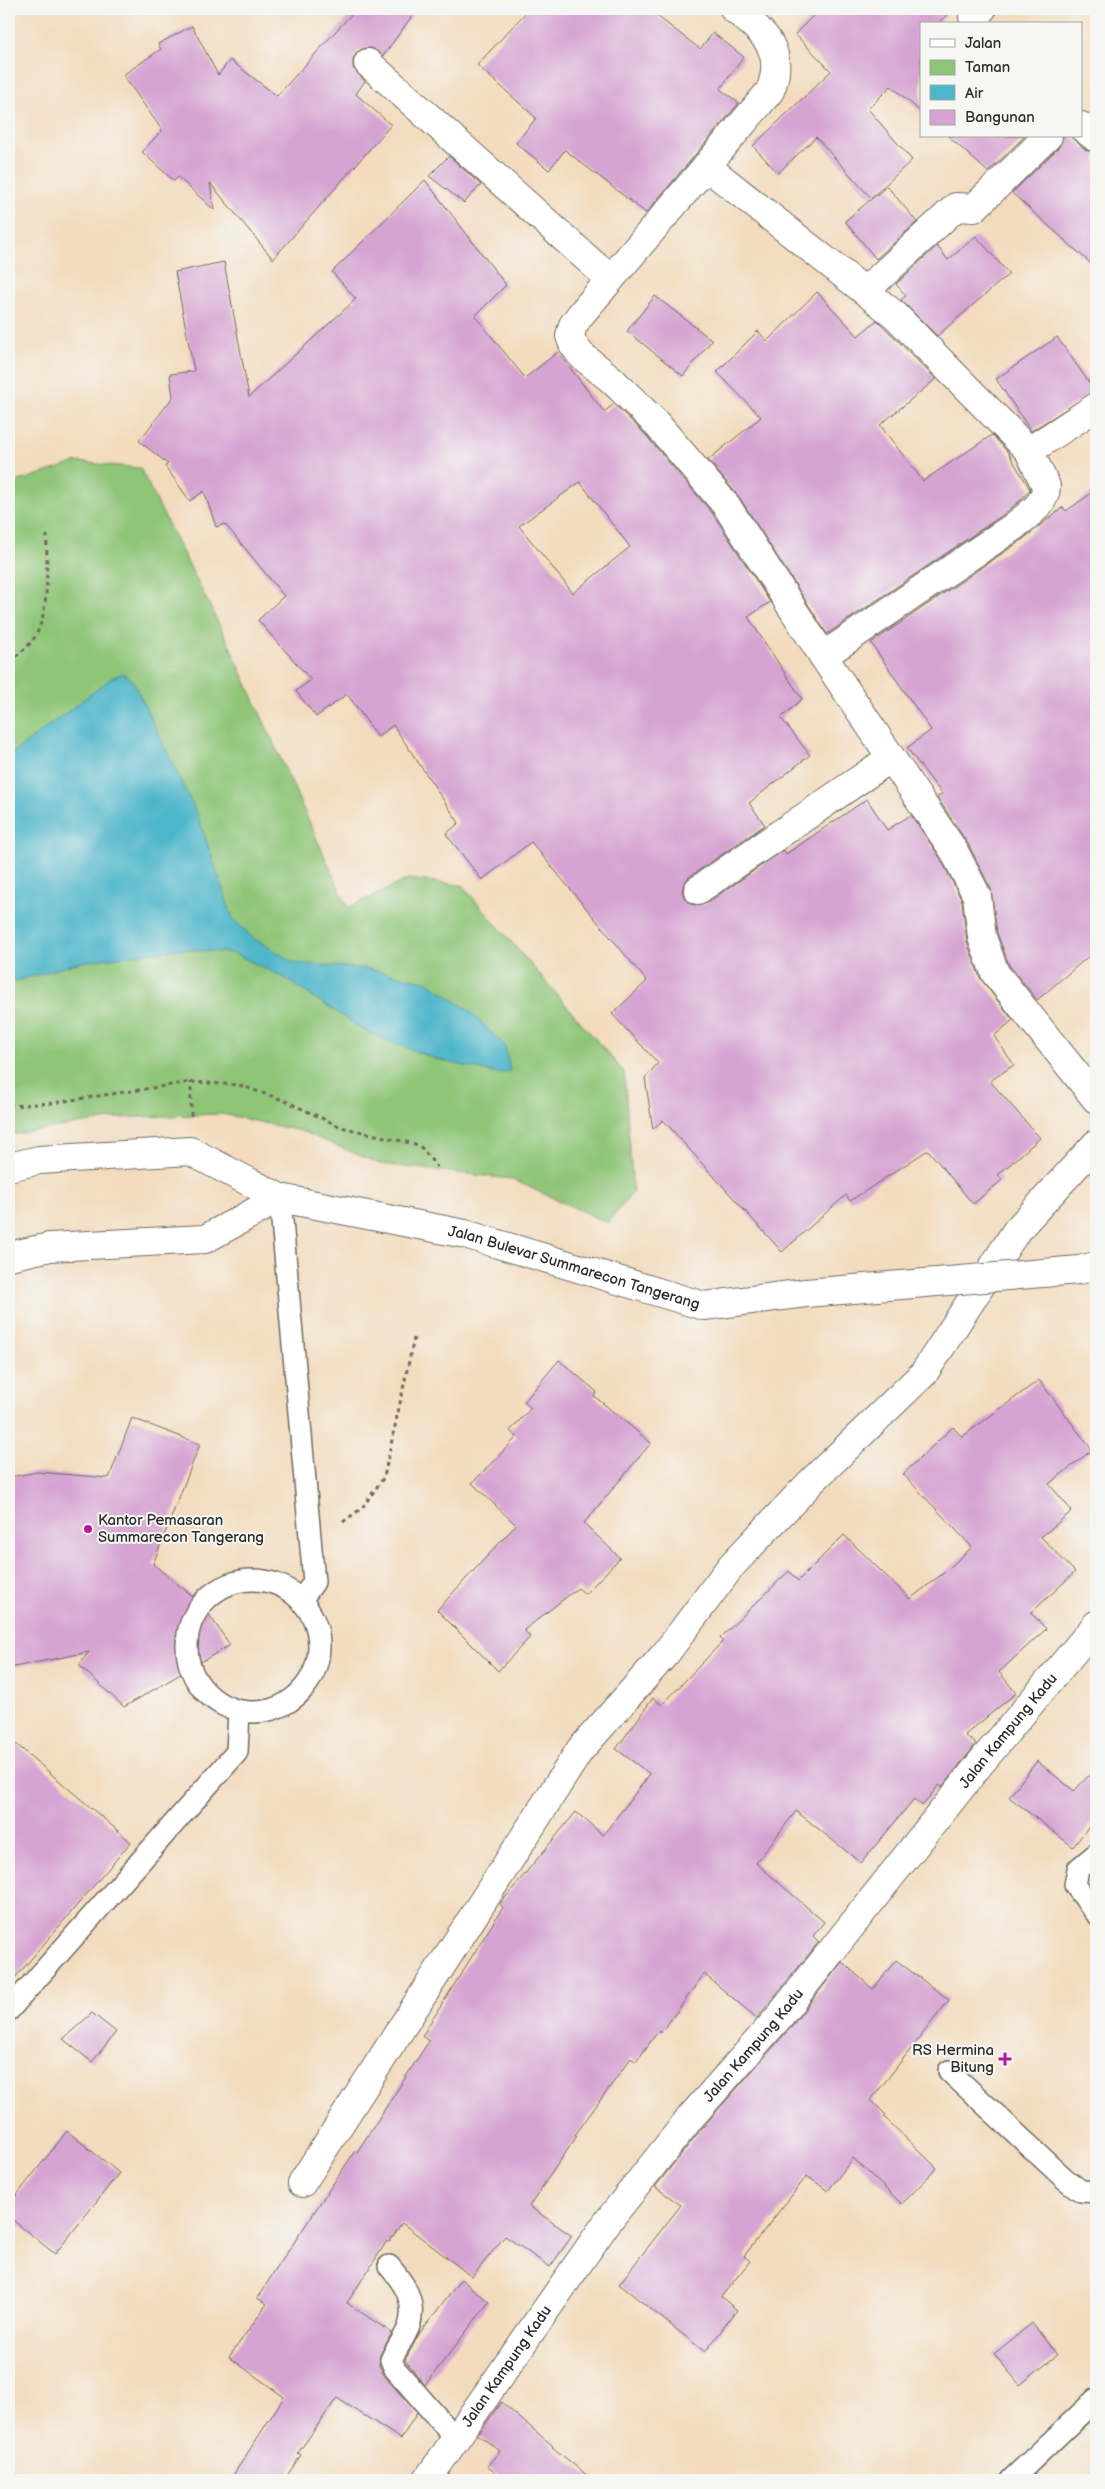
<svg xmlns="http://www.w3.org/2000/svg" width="1105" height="2489" font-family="'Balsamiq Sans',sans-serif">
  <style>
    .green { fill: #8ec577; stroke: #5c7851 }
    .water { fill: #4db6ca; stroke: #3c707a }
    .building { fill: #d6a4d3; fill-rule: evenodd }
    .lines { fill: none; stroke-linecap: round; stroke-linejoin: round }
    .lane-casing { stroke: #71695e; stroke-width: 24 }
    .street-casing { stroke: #71695e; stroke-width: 30 }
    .secondary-casing { stroke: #71695e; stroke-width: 30 }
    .path { stroke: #71695e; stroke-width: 3; stroke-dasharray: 4 4; stroke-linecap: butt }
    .lane { stroke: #fff; stroke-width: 21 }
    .street { stroke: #fff; stroke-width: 28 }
    .secondary { stroke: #fff; stroke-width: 28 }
    .street-bridge-casing { stroke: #71695e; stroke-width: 30; stroke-linecap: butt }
    .street-bridge { stroke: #fff; stroke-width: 28 }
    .poi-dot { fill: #b5179e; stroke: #f6f6f2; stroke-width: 2 }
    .labels { text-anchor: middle; stroke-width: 4; stroke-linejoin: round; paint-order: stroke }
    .street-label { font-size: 15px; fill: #2b2b2b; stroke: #f6f6f2 }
    .poi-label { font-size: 15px; fill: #2b2b2b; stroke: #f6f6f2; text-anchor: start }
  </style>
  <rect width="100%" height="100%" fill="#f6f6f2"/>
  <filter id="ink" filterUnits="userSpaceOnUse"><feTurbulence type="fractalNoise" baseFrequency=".02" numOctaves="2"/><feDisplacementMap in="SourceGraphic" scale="10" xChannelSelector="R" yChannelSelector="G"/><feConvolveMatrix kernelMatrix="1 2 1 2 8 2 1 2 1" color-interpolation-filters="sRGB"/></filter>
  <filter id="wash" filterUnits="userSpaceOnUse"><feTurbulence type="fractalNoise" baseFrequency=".0096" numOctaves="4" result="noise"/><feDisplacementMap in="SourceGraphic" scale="20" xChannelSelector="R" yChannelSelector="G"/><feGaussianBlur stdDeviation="1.12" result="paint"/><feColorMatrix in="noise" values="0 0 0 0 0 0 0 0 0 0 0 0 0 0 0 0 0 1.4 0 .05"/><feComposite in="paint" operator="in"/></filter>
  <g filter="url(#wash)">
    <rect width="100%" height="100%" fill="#f3dcbe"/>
    <polygon class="green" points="77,462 140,468 229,644 348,908 408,879 462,885 624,1072 633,1192 608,1223 511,1179 380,1164 301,1131 222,1114 117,1118 9,1135 9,489 19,481"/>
    <polygon class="water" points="123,673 133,681 198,816 233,919 253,938 295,963 368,969 428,982 470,1011 505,1046 510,1071 498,1074 436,1059 368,1033 283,977 233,953 178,949 81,962 9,983 9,756 113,677"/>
    <g id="blocks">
      <g class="building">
        <polygon points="356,9 417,9 383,56 372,48 364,48 357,52 353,59 353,68 365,81 356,94 391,125 273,259 210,183 214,210 178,177 174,181 142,152 162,130 123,75 161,49 158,44 192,26 218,75 230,60 277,96"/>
        <polygon points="529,9 648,9 700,49 713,33 744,57 720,89 739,103 646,213 565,150 549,170 516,143 536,118 477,65"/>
        <polygon points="820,9 953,9 937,24 921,24 921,112 891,86 868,109 912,160 871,198 816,137 778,173 753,146 831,71 795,34"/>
        <polygon points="948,136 1025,136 988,172"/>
        <polygon points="1063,136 1070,136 1086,150 1096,153 1096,268 1012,193 1059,147"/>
        <polygon points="449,156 481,185 464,203 429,176"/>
        <path d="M425,180L506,285L475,316L525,378L558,352L604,412L614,404L644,433L713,514L770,602L748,617L802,699L781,718L810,755L749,803L765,825L689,877L684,883L682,891L685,899L691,904L699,906L707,903L784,850L786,854L867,799L887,830L911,815L941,859L962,901L967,942L980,978L1013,1020L994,1036L1014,1065L990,1081L1040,1138L998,1175L1002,1180L973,1204L928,1150L850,1201L846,1195L782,1252L663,1120L653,1129L645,1078L658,1063L612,1014L647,981L531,842L482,880L446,834L459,823L393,725L378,737L347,694L316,717L296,691L311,680L258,620L284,596L225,524L216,527L204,491L190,501L165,466L168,464L139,441L173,397L170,374L194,371L175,272L224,262L249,397L356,299L332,272ZM580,482L630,547L573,593L519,526Z"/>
        <polygon points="887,186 917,222 876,259 845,221"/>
        <polygon points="976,236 1009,274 937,336 901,300 906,296 896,284 937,246 948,260"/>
        <polygon points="817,292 858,336 877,320 936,379 880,425 923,481 992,435 1007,451 1030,489 1023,498 1004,514 827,634 739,497 708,460 761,417 717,372 758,331 767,341"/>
        <polygon points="655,296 712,340 683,376 627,331"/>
        <polygon points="1057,337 1095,391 1031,431 996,379"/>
        <polygon points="1096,490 1096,950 1037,1000 1009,965 997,933 991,889 968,844 937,797 942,794 907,748 931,730 871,643 1022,540 1063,507 1066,511"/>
        <polygon points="559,1360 597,1392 594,1396 651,1443 584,1523 620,1558 585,1594 578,1588 524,1630 530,1637 498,1671 437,1610 516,1525 472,1483 517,1437 510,1431 531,1408 524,1402"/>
        <polygon points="1039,1380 1092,1450 1049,1484 1072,1511 1041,1537 1075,1572 1031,1613 1046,1629 999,1672 1016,1693 965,1735 976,1744 942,1787 939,1785 922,1806 914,1799 861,1863 796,1811 756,1863 824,1922 813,1936 819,1942 757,2018 704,1974 662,2032 659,2030 636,2062 631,2058 575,2135 577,2136 529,2206 572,2236 550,2267 505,2236 472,2277 402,2223 389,2242 387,2241 347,2303 392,2333 380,2355 379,2365 385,2377 417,2413 401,2439 337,2398 298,2453 301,2455 284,2480 230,2480 284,2397 229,2357 267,2304 257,2298 355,2151 357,2152 429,2041 422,2036 503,1907 500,1904 576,1812 603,1835 650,1774 616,1749 653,1698 662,1705 723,1641 720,1638 789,1571 798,1581 844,1535 910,1599 946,1571 972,1547 903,1474 953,1427 962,1437"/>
        <polygon points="132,1418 200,1444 153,1564 201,1603 230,1645 124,1707 79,1665 89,1652 9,1668 9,1477 38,1472 109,1478"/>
        <polygon points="9,1738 131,1842 9,1985"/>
        <polygon points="1037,1761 1074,1791 1096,1768 1096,1817 1073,1847 1009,1797"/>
        <polygon points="896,1960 949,2000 871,2100 886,2115 884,2117 937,2168 902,2204 853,2158 828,2191 807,2176 744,2256 750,2261 721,2297 737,2310 705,2352 619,2284 681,2205 655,2187 702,2128 791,2027 842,1962 873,1989"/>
        <polygon points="92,2013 116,2032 92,2062 63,2039"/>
        <polygon points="67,2131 119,2173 55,2254 9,2217 9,2205"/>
        <polygon points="461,2279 489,2302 425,2385 405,2360 419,2334"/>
        <polygon points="1032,2323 1057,2355 1020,2385 994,2354"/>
        <polygon points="501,2402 553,2446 552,2447 593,2480 504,2480 487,2466 500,2451 478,2435"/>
      </g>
    </g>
  </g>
  <g filter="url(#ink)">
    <use href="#blocks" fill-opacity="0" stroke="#71695e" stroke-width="1"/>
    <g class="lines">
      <g class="lane-casing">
        <g id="lane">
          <polyline points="280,1198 314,1582 302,1599"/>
          <circle cx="253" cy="1646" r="66"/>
          <polyline points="1096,1854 1078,1869 1075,1885 1096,1913"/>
          <polyline points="9,2010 237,1752 239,1711"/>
          <polyline points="949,2071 1065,2179 1081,2191 1096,2192"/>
          <path d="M389,2266C404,2283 417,2302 409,2326C405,2338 396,2348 391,2360L395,2369L457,2440"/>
          <polyline points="1011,2480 1096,2399"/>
        </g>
      </g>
      <g class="street-casing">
        <g id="street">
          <path d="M734,9C765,33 786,51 770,91L581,314L573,325L570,336L573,344L581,355L612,380L655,422L726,505L823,656L954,851L977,896L982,937L995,973L1096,1099"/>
          <polyline points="978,24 973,17 982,9"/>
          <polyline points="368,63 610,279"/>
          <polyline points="1081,126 1096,138"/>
          <polyline points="706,166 895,315 1029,451"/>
          <polyline points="865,291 956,207 974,208 1048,136"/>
          <path d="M823,656L1013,527C1026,516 1046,505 1046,486L1029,451L1096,407"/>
          <polyline points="698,890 891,758"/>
          <path id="s1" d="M9,1167L39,1160L190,1151L280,1198L465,1234L704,1306L806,1293"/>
          <polyline points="9,1256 50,1247 205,1239 280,1198"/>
          <polyline points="1079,1270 1096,1266"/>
          <polyline points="302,2183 580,1750 666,1653 732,1565 810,1483 924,1373 1017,1230 1096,1144"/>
        </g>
      </g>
      <g class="secondary-casing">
        <g id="secondary">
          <path id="s2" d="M427,2480L608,2221L690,2118L779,2017L979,1765L1096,1625"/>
        </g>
      </g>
      <g class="path">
        <path d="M9,661C20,654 33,643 38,631C50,602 46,565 47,535"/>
        <polyline points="9,1106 52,1103 191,1082 239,1085 283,1100 341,1127 419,1145 437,1167"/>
        <polyline points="191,1116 191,1082"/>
        <polyline points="343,1522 362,1508 384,1477 414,1338"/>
      </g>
      <use href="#lane" class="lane"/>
      <use href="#street" class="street"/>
      <use href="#secondary" class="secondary"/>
      <g class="street-bridge-casing">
        <polyline id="street-bridge" points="806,1293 1079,1270"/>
      </g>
      <use href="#street-bridge" class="street-bridge"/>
    </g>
  </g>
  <g class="poi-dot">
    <circle cx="88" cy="1529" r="5"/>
    <path d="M1002.5 2051.5h5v5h5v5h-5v5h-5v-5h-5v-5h5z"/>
  </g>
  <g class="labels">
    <g class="street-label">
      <text dy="5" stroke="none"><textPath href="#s1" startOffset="586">Jalan Bulevar Summarecon Tangerang</textPath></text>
      <text dy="5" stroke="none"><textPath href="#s2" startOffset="949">Jalan Kampung Kadu</textPath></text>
      <text dy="5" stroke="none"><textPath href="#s2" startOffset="544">Jalan Kampung Kadu</textPath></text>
      <text dy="5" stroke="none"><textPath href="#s2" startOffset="139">Jalan Kampung Kadu</textPath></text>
    </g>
    <g class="poi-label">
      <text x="98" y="1525">Kantor Pemasaran<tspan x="98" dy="17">Summarecon Tangerang</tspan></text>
      <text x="994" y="2055" text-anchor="end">RS Hermina<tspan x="994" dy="17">Bitung</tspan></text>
    </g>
  </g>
  <rect width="1105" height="2489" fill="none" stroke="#f6f6f2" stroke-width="30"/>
  <rect x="920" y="22" width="162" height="115" fill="#f6f6f2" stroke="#a5a5a2"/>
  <rect x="930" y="39" width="25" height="8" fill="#ffffff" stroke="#a5a5a2"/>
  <text x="965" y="48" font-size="15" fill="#2b2b2b">Jalan</text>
  <rect x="930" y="60" width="25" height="15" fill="#8ec577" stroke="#a5a5a2"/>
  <text x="965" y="72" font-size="15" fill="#2b2b2b">Taman</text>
  <rect x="930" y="85" width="25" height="15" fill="#4db6ca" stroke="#a5a5a2"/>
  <text x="965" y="98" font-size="15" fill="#2b2b2b">Air</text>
  <rect x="930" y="110" width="25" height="15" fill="#d6a4d3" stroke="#a5a5a2"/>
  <text x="965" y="122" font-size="15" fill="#2b2b2b">Bangunan</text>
</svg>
